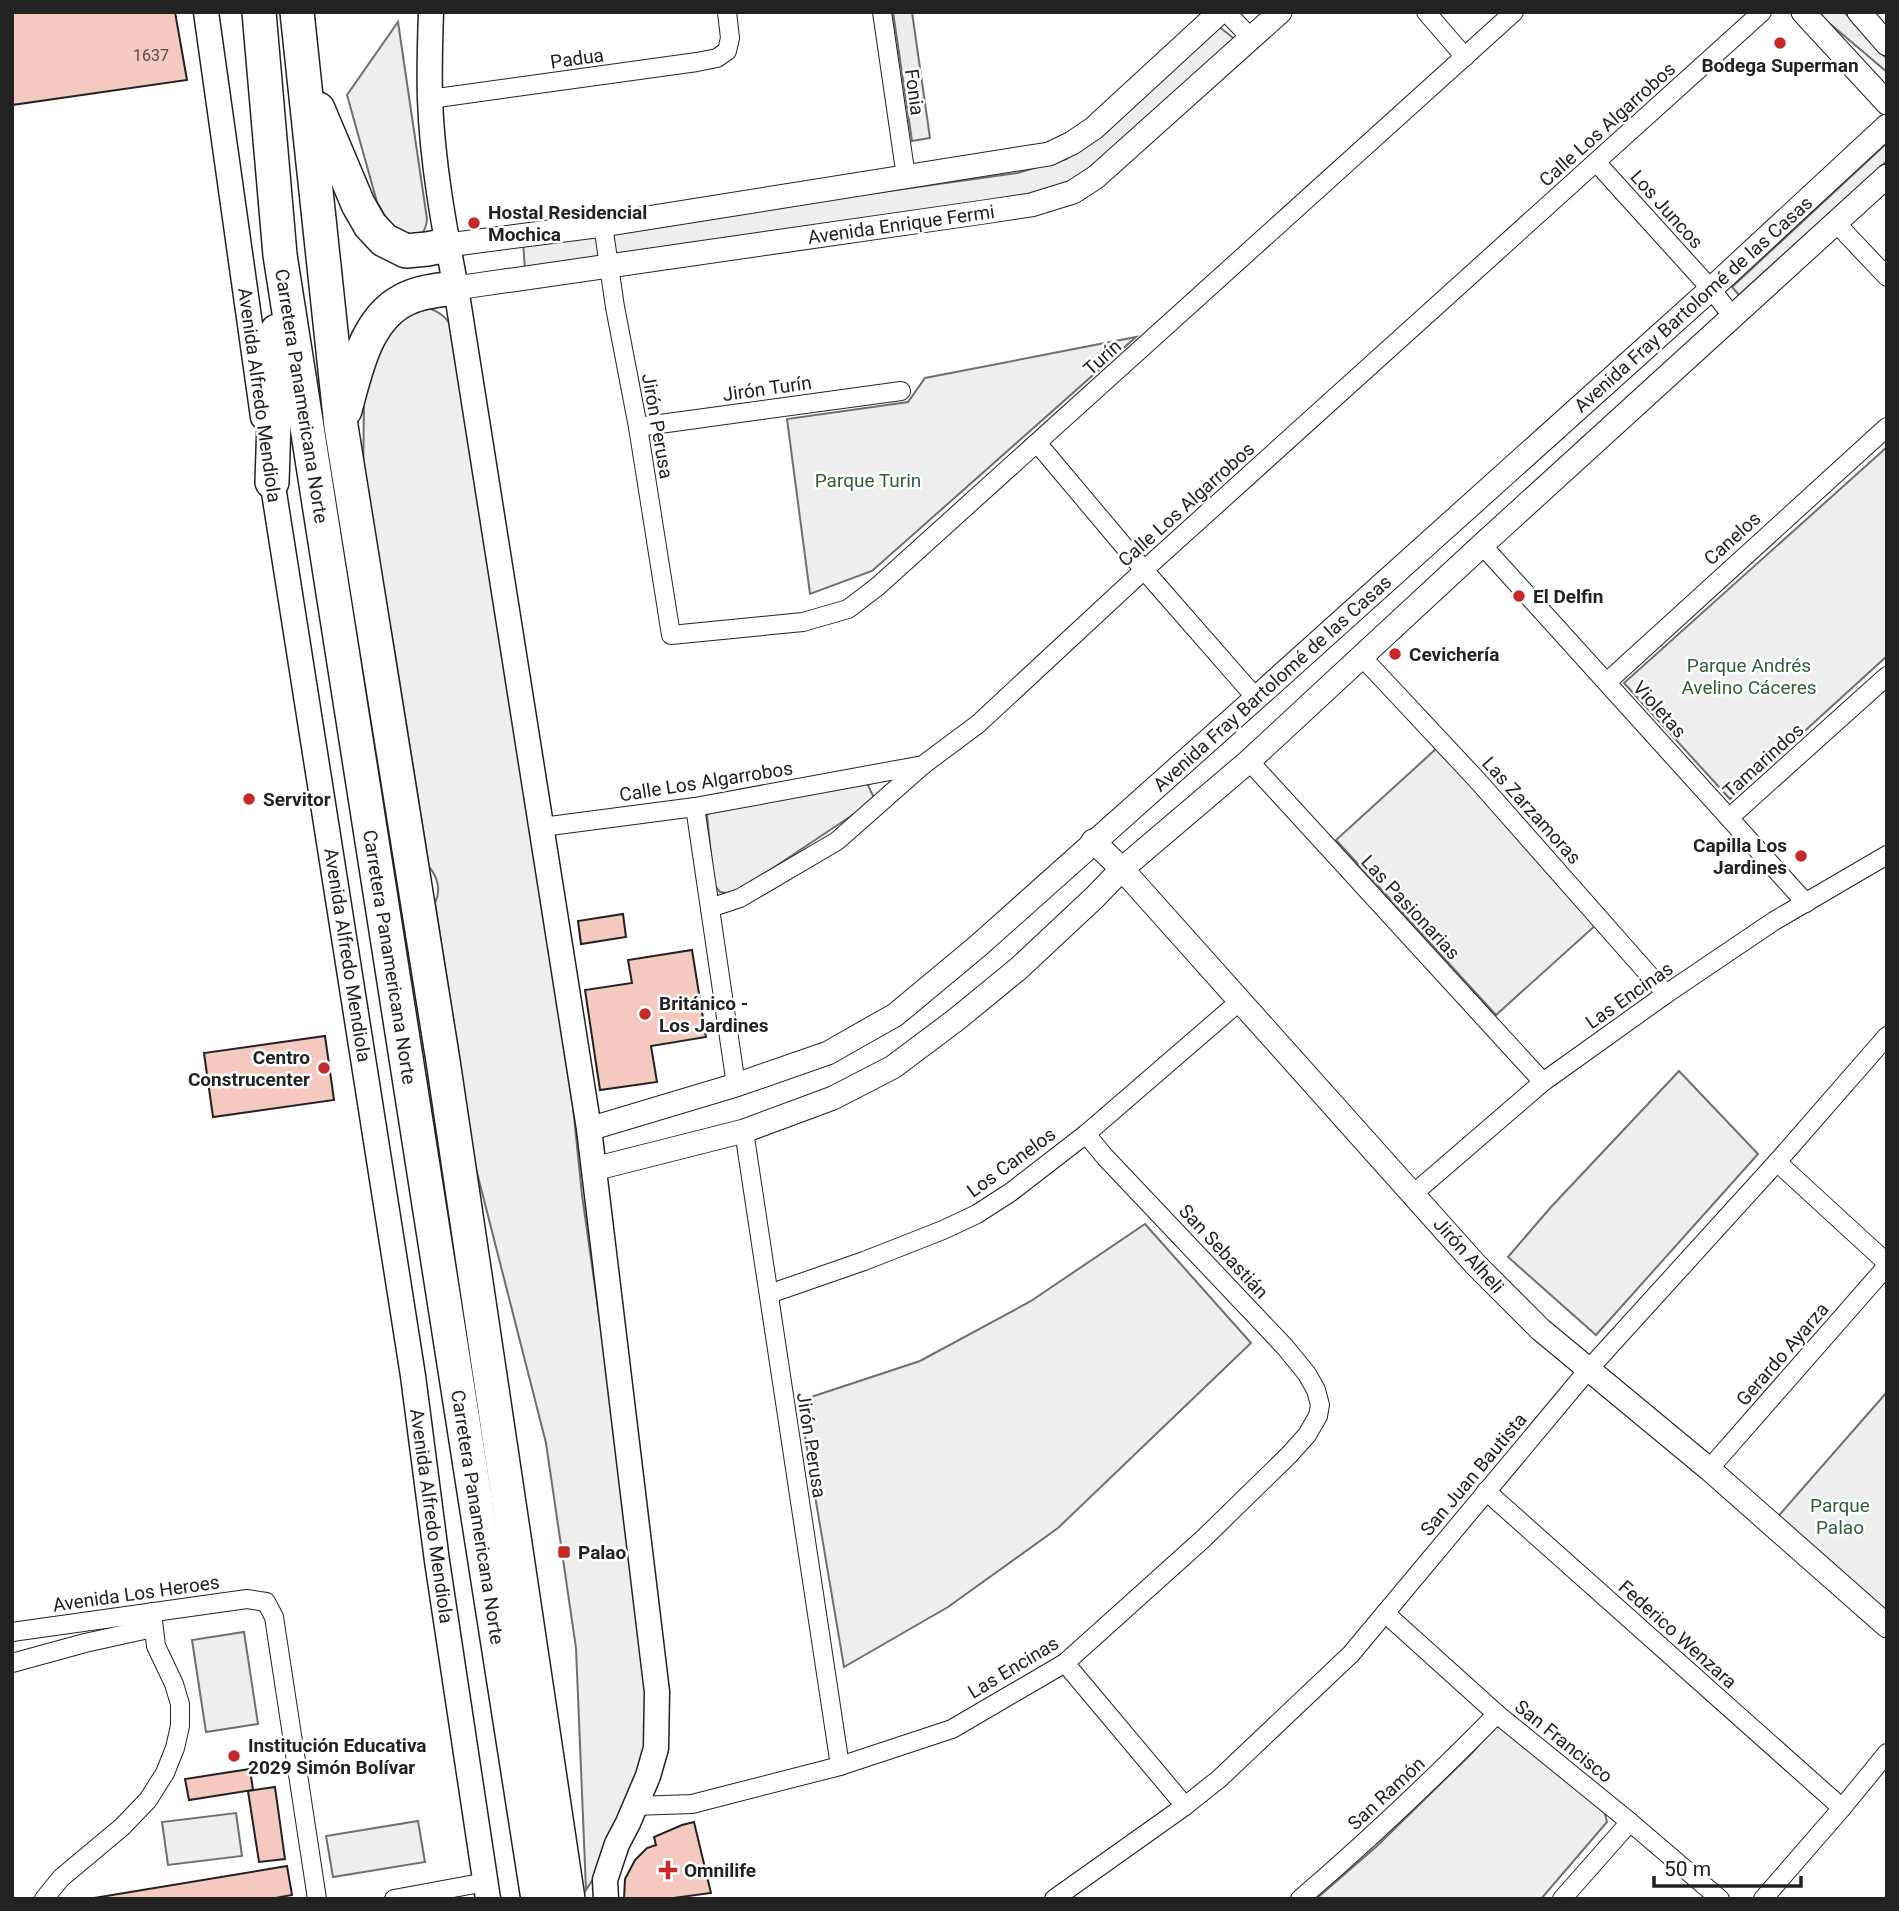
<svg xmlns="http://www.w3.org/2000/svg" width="1899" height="1911" font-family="Roboto,sans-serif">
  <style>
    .green { fill: #eee; stroke: #6f6f6f; stroke-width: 2 }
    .parking { fill: #ededed; stroke: #6f6f6f; stroke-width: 2 }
    .building { fill: #f3c9c0; stroke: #222; stroke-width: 2 }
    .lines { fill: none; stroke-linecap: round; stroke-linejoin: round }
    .minor-casing { stroke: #222; stroke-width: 20 }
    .tertiary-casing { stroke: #222; stroke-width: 25 }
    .secondary-casing { stroke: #222; stroke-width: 27 }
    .motorway-casing { stroke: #222; stroke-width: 36 }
    .minor { stroke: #fff; stroke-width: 18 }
    .tertiary { stroke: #fff; stroke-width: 23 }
    .secondary { stroke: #fff; stroke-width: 24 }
    .motorway { stroke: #fff; stroke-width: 33 }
    .poi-dot { fill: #c62828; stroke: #fff; stroke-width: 2.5 }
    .labels { text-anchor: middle; stroke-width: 5; stroke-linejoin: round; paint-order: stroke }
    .number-label { font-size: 16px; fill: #564c4a }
    .street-label { font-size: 19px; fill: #222; stroke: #fff }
    .poi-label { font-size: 19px; font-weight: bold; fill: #222; stroke: #fff; text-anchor: start }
    .park-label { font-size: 19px; fill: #2f5e38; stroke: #fff }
  </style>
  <rect width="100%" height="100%" fill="#fff"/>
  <g class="green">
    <polygon points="1816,12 1844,12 1887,59 1887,72"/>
    <path d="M398,22L427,219C426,230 423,234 413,239L389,223L377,202L347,95Z"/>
    <polygon points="1218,26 1236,40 1079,178 1039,195 525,270 523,242 1017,173 1066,159 1104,130"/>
    <polygon points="1887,143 1887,161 1739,295 1732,287"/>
    <path d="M426,307C441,312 447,318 455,332L573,1107L582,1195L601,1329L645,1608L647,1718L644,1748L635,1781L597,1873L586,1890L576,1648L546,1443L472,1153L459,1056L435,903C441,891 438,877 429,867L395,654L371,517L363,490L364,399L369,366L395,320Z"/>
    <polygon points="1136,337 872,571 810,594 787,419 908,402 925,378"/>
    <polygon points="1887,447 1887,656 1730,799 1624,683"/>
    <polygon points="1437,748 1597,924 1496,1015 1336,840"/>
    <polygon points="867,783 875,800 734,894 720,892 714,885 707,815 710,813"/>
    <polygon points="1679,1071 1758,1154 1596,1335 1508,1257 1551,1207"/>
    <polygon points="1145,1224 1251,1343 1058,1528 948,1607 844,1667 799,1401 920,1361 1031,1301"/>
    <polygon points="1887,1392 1887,1610 1884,1614 1775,1520"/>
    <polygon points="244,1632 258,1724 206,1732 192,1640"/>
    <polygon points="1499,1725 1604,1810 1607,1822 1541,1899 1316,1899 1377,1846 1472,1753 1494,1727"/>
    <polygon points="236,1813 242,1856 168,1865 162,1822"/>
    <polygon points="418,1821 425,1862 333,1877 326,1836"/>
  </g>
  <polygon class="parking" points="893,12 912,12 930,138 912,141"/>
  <g class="building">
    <polygon points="12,12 175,12 187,80 12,105"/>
    <polygon points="623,914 626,937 581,944 578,921"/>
    <polygon points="692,950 706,1037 651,1046 657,1082 600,1090 585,990 632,983 628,960"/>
    <polygon points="325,1036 334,1100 213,1117 204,1053"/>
    <polygon points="250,1769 253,1790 189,1800 185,1779"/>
    <polygon points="275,1787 285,1859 259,1862 248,1791"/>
    <polygon points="694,1822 711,1893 666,1899 624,1899 625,1879 635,1860 647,1848 656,1845 654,1837 682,1825"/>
    <polygon points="287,1866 292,1895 270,1899 88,1899"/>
  </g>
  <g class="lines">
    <g class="minor-casing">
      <g id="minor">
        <polyline points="882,12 906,177"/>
        <polyline points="1226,12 1251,38"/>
        <polyline points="1426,12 1465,57"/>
        <polyline points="430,99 697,62 717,58 727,51 730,38 727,12"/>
        <polyline points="1596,162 1711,289 1733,317"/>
        <polyline points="1836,223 1887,277"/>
        <polyline points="603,225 615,307 638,427 671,635 803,622 848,609 877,587 1514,12"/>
        <polyline points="638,427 901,391"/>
        <polyline points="1038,444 1144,570 1256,698"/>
        <polyline points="1482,545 1806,903"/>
        <polyline points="1362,657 1478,781 1666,994"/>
        <polyline points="1607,682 1887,427"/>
        <polyline points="1249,761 1543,1082"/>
        <polyline points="695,807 736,1085"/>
        <polyline points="1729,818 1887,676"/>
        <polyline points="542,827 695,807 923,765 978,724 1144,570 1762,12"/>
        <polyline points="710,908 740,898 837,841 923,765"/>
        <polyline points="744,1131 840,1766"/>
        <polyline points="1777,1162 1887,1263"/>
        <polyline points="1413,1194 1543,1082 1666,994 1774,921 1887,855"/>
        <polyline points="769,1294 864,1261 943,1230 977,1214 1011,1192 1086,1134 1240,1001"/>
        <polyline points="1709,1469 1887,1266"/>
        <polyline points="1486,1491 1842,1808"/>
        <polyline points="1385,1613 1497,1714 1630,1822 1720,1899"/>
        <polyline points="12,1632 247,1599 266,1602 274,1617 317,1899"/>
        <polyline points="12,1663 85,1643 153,1628"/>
        <polyline points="1065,1663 1185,1806"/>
        <polyline points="634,1806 692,1804 840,1766 952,1729 1065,1663 1203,1539 1289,1455 1307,1435 1318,1416 1320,1405 1316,1390 1307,1374 1285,1347 1105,1157 1086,1134"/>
        <polyline points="44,1899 61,1878 122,1827 148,1800 165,1773 175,1748 180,1726 180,1704 174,1684 156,1646 152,1612"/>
        <polyline points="394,1899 486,1882"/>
        <polyline points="1054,1899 1185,1806 1219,1779 1351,1654 1588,1370 1777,1162 1887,1036"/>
        <path d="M1300,1899C1369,1840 1434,1778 1497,1714"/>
        <polyline points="1562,1899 1630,1822"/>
        <polyline points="1763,1899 1842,1808 1887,1753"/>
      </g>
    </g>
    <g class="tertiary-casing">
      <g id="tertiary">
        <polyline points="1803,12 1887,103"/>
        <polyline points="1859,12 1887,44"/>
        <polyline points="448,245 603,225 1049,154 1072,143 1094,128 1220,12"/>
        <polyline points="456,288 984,212 1031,205 1073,192 1096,177 1280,12"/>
        <polyline points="1093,841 1122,869 1476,1265 1540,1329 1709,1469 1887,1626"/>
        <polyline points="589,1129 736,1085 828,1053 895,1015 978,946 1256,698 1711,289 1887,126"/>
        <polyline points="594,1169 744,1131 833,1098 893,1067 957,1019 1018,969 1095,897 1122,869 1249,761 1482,545 1887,176"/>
      </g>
    </g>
    <g class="secondary-casing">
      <g id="secondary">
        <polyline points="206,12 263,417"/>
        <path d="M431,12C430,41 429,70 430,99C432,161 444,227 456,288L589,1129L657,1692L656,1748L648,1776L628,1823L617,1844L605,1880L606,1899"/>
        <polyline points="270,467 413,1376 437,1561 488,1899"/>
      </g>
    </g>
    <g class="motorway-casing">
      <g id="motorway">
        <polyline points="259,12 280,255 538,1899"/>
        <polyline points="297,12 341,426 443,1061 568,1899"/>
        <polyline points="318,109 358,204 370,225 384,240 406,251 427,249 448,245"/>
        <path d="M345,410C356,370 366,316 408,298C423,291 440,290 456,288"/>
        <polyline points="272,482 277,331"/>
      </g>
    </g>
    <use href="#minor" class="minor"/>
    <use href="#tertiary" class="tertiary"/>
    <use href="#secondary" class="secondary"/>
    <use href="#motorway" class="motorway"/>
  </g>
  <g class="poi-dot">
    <circle cx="1780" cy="43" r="7"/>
    <circle cx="474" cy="223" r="7"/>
    <circle cx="1519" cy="596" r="7"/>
    <circle cx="1395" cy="654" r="7"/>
    <circle cx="249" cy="799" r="7"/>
    <circle cx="1801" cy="856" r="7"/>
    <circle cx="645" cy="1014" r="7"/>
    <circle cx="324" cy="1068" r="7"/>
    <rect x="557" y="1545" width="14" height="14" rx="3.5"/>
    <circle cx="234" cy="1756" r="7"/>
    <path d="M664.5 1859.5h7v7h7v7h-7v7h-7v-7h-7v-7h7z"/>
  </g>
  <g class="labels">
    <g class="number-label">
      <text x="151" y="61">1637</text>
    </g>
    <g class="street-label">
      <text transform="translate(577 58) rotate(-8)" y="7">Padua</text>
      <text transform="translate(915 92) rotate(82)" y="7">Fonia</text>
      <text transform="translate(1607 124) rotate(-42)" y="7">Calle Los Algarrobos</text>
      <text transform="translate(1667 209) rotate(48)" y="7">Los Juncos</text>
      <text transform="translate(901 224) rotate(-8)" y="7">Avenida Enrique Fermi</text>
      <text transform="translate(1693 304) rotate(-42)" y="7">Avenida Fray Bartolomé de las Casas</text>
      <text transform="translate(1102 357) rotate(-42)" y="7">Turín</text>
      <text transform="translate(767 388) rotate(-8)" y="7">Jirón Turín</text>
      <text transform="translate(260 395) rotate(82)" y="7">Avenida Alfredo Mendiola</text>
      <text transform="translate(302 396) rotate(81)" y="7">Carretera Panamericana Norte</text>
      <text transform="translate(658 426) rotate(80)" y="7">Jirón Perusa</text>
      <text transform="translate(1186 504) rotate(-42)" y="7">Calle Los Algarrobos</text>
      <text transform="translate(1732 538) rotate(-42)" y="7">Canelos</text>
      <text transform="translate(1272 683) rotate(-42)" y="7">Avenida Fray Bartolomé de las Casas</text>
      <text transform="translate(1660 709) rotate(48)" y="7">Violetas</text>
      <text transform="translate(1763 760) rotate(-42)" y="7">Tamarindos</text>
      <text transform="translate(706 781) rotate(-9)" y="7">Calle Los Algarrobos</text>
      <text transform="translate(1532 810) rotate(48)" y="7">Las Zarzamoras</text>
      <text transform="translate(1411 907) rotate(47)" y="7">Las Pasionarias</text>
      <text transform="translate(348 955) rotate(81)" y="7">Avenida Alfredo Mendiola</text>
      <text transform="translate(390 957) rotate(81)" y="7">Carretera Panamericana Norte</text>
      <text transform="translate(1629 995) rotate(-35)" y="7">Las Encinas</text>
      <text transform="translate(1011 1162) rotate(-36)" y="7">Los Canelos</text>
      <text transform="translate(1224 1251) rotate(47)" y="7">San Sebastián</text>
      <text transform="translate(1469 1255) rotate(48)" y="7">Jirón Alheli</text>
      <text transform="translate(1782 1354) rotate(-49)" y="7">Gerardo Ayarza</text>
      <text transform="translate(812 1445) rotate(81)" y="7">Jirón Perusa</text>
      <text transform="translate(1473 1474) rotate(-50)" y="7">San Juan Bautista</text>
      <text transform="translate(432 1516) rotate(82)" y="7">Avenida Alfredo Mendiola</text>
      <text transform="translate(478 1517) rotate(81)" y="7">Carretera Panamericana Norte</text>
      <text transform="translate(136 1593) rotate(-8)" y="7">Avenida Los Heroes</text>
      <text transform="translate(1678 1634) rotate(42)" y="7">Federico Wenzara</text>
      <text transform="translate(1013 1667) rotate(-31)" y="7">Las Encinas</text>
      <text transform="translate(1564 1741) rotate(39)" y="7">San Francisco</text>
      <text transform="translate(1386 1793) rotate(-43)" y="7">San Ramón</text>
    </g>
    <g class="poi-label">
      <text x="1780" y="72" text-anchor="middle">Bodega Superman</text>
      <text x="488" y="219">Hostal Residencial<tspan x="488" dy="22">Mochica</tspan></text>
      <text x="1533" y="603">El Delfin</text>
      <text x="1409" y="661">Cevichería</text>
      <text x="263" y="806">Servitor</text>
      <text x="1787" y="852" text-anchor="end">Capilla Los<tspan x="1787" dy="22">Jardines</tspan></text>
      <text x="659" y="1010">Británico -<tspan x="659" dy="22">Los Jardines</tspan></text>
      <text x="310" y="1064" text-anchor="end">Centro<tspan x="310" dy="22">Construcenter</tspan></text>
      <text x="578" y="1559">Palao</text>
      <text x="248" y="1752">Institución Educativa<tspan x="248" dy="22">2029 Simón Bolívar</tspan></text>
      <text x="684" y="1877">Omnilife</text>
    </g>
    <g class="park-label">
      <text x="868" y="487">Parque Turin</text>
      <text x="1749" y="672">Parque Andrés<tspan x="1749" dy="22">Avelino Cáceres</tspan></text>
      <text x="1840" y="1512">Parque<tspan x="1840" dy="22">Palao</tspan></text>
    </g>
  </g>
  <rect width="1899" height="1911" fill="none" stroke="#222222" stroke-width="28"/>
  <path d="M1654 1876v10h147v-10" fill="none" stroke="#222222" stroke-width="3.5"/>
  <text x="1664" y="1876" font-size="21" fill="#222222" stroke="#ffffff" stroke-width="5" paint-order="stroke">50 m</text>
</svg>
